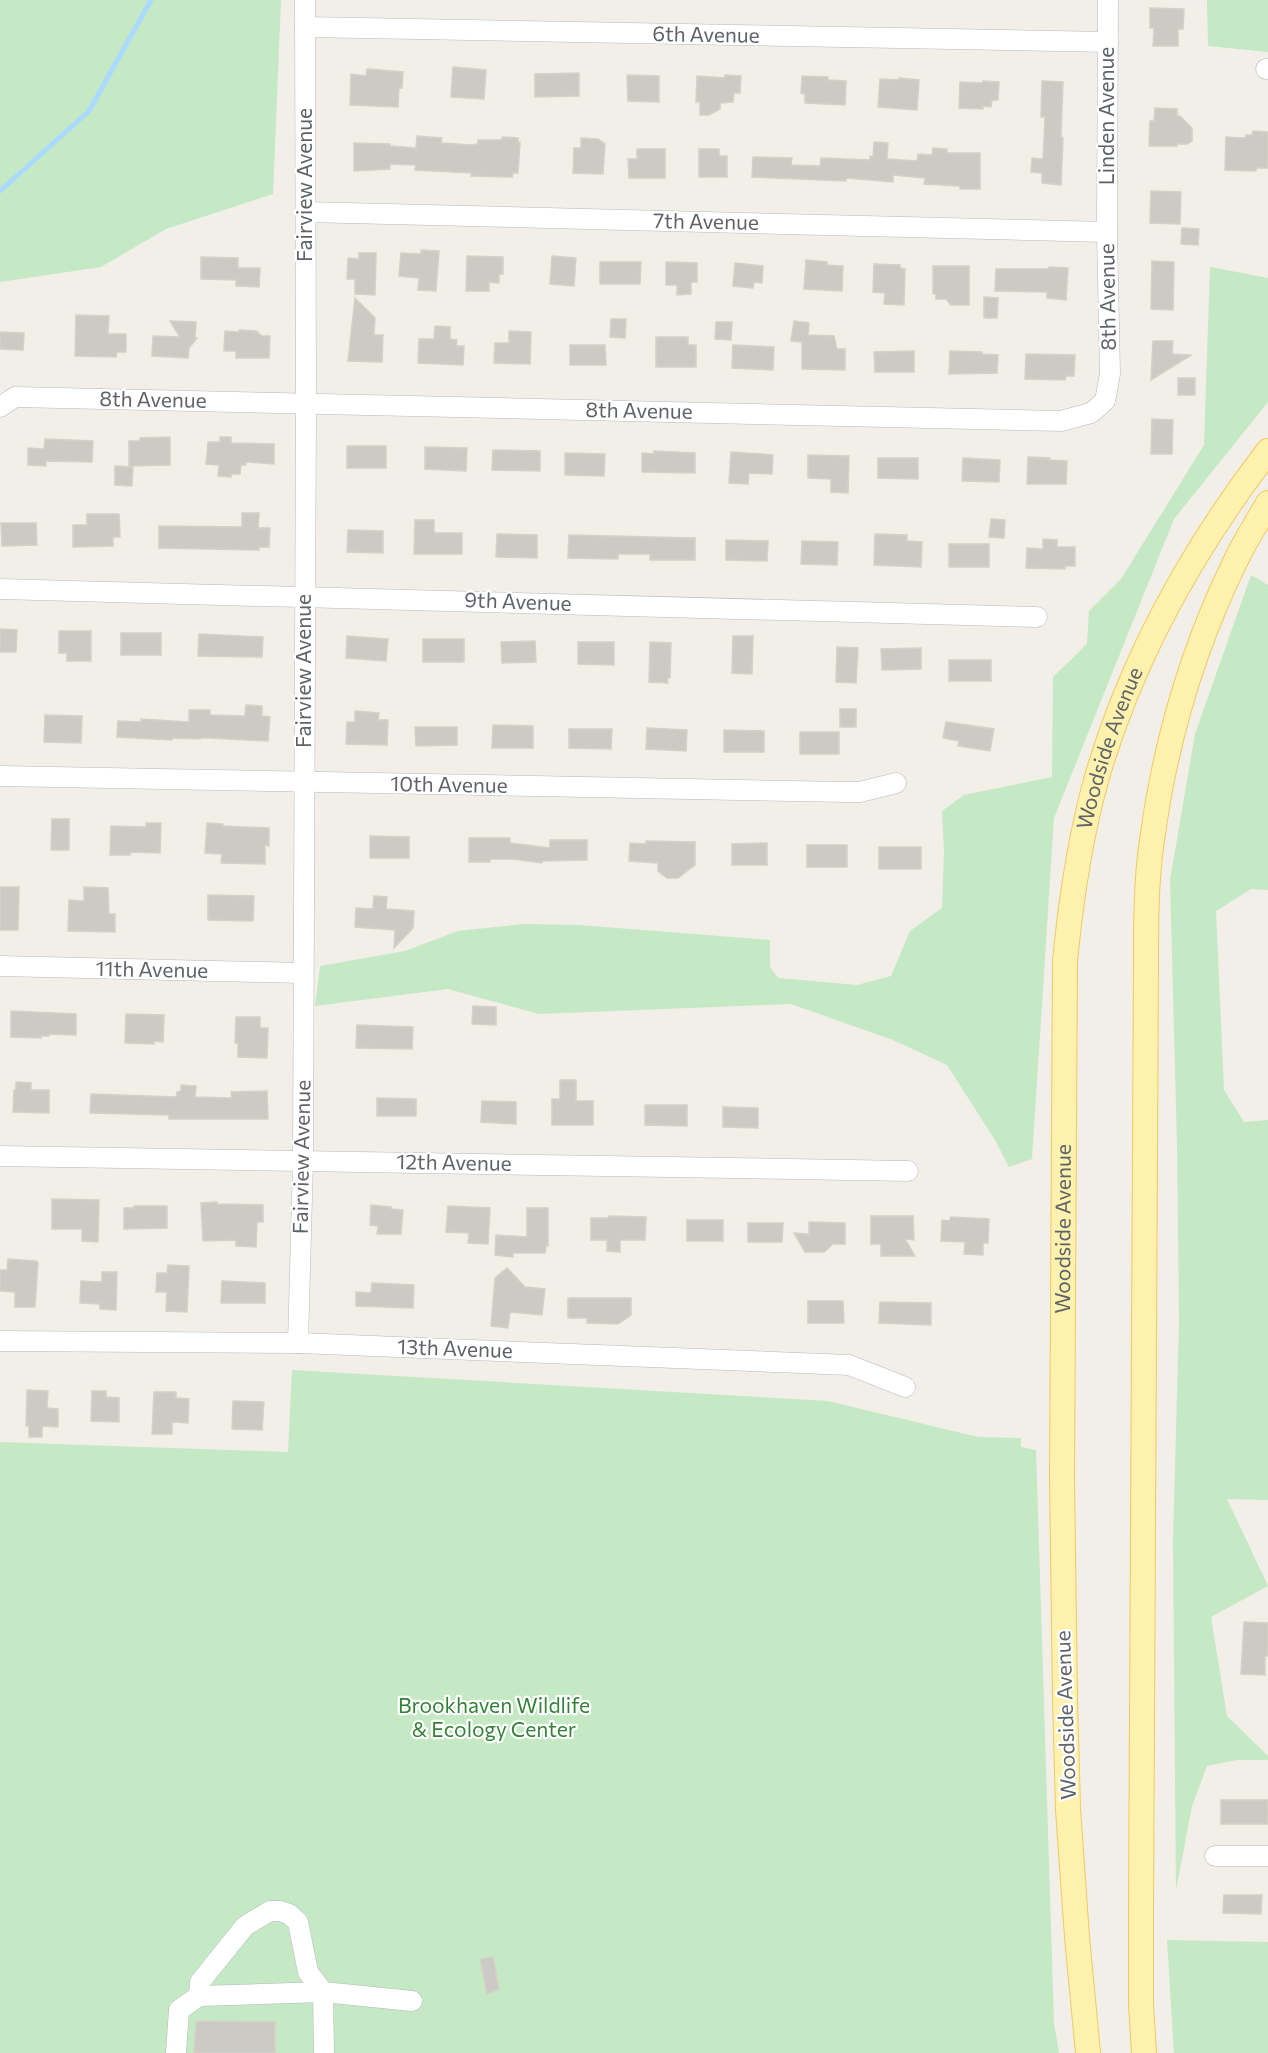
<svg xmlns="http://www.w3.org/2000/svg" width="1268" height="2053" font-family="Commissioner,sans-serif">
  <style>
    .green { fill: #c5e8c5 }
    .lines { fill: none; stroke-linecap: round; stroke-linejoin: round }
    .stream { stroke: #aadaff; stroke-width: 5 }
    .building { fill: #cccac5; stroke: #d6d1c6; stroke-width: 1.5 }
    .minor-casing { stroke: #b5b8bc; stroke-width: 21 }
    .major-casing { stroke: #f2c960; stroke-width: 26 }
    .minor { stroke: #fff; stroke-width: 20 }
    .major { stroke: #fff2af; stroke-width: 24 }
    .labels { text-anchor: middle; stroke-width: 4.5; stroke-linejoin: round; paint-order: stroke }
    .street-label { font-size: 21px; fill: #5f6368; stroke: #fff }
    .park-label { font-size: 21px; fill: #348238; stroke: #fff }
  </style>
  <rect width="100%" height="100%" fill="#f1efe8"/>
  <g class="green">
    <polygon points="0,0 281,0 273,194 166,229 101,267 0,282"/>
    <polygon points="1207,0 1268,0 1268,52 1208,46"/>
    <polygon points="1210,267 1268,278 1268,402 1174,519 1054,818 1032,1159 1009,1167 995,1140 947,1065 893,1040 791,1004 539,1014 448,989 315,1006 320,966 405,951 458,931 524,924 579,925 770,940 770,967 778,978 857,985 891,976 910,931 942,908 944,852 942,811 964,795 1052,777 1053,677 1087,644 1089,611 1121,579 1204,445"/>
    <polygon points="1251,575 1268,585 1268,890 1251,889 1216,911 1224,1090 1244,1122 1268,1120 1268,1500 1227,1499 1268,1586 1211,1617 1227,1716 1268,1756 1268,1760 1237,1760 1207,1766 1192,1806 1176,1890 1173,1541 1179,1321 1177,1144 1170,880 1195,734"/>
    <polygon points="292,1370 828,1401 978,1437 1021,1438 1021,1447 1036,1450 1054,2023 1059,2053 0,2053 0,1442 288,1452"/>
    <polygon points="1167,1940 1268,1942 1268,2053 1174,2053"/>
  </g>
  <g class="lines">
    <polyline class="stream" points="0,191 89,111 151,0"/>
  </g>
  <g class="building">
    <polygon points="1150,8 1184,9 1183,29 1178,29 1178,46 1153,46 1154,28 1150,28"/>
    <polygon points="453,67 486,70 484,99 451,97"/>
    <polygon points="367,69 403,72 402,88 399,88 398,107 350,105 351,74 366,76"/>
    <polygon points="579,73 579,96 535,97 535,74"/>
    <polygon points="627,75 659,76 659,102 628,101"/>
    <polygon points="725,75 741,76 740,93 734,93 733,102 720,103 720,109 709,115 700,115 700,102 696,102 697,76 725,78"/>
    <polygon points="802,76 828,77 828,80 846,81 845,105 805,103 805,94 801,93"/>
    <polygon points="899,78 919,80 917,110 878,107 880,79 899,80"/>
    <polygon points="983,81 999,82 998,100 992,100 991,107 983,106 983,109 959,108 960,82 983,83"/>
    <polygon points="1042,81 1063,82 1061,137 1063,138 1061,185 1042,183 1042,173 1031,172 1032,158 1043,159 1045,117 1041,117"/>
    <polygon points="1155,108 1177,109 1177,116 1180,116 1192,128 1192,141 1187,144 1177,144 1177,146 1149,146 1150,121 1154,121"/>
    <polygon points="1253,131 1268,132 1268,168 1256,168 1256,171 1225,170 1226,137 1245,138 1246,135 1252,135"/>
    <polygon points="417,136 442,138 441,143 472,145 478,144 478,140 502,140 502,137 518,138 518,142 520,142 518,173 513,173 512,177 471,176 472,173 415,170 416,165 390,164 390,169 354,171 354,143 390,144 390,146 416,148"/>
    <polygon points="581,138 598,139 605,144 603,174 573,173 574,148 581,148"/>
    <polygon points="874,142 888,143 887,159 917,161 918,154 932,155 933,148 947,149 947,153 980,153 980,189 960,189 960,186 924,184 925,178 893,175 893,182 846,178 846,181 752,177 753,157 792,158 791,165 820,166 821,158 870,160 870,156 873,157"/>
    <polygon points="637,149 665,149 665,178 629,178 628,159 637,159"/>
    <polygon points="699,149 719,149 719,156 727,156 727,177 699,177"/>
    <polygon points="1151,191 1181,192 1180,224 1150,223"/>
    <polygon points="1182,228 1199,229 1198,245 1181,244"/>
    <polygon points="421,250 439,251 436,291 418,290 419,278 399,276 401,253 421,254"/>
    <polygon points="359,253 376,253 375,295 355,294 355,279 347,279 348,258 359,259"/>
    <polygon points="467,256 503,257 503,274 499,274 499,283 489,282 489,291 466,291"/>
    <polygon points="552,256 576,258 574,286 550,284"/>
    <polygon points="201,257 238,258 238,268 260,268 259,287 236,286 236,280 201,279"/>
    <polygon points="806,260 827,262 827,265 843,266 842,291 804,289"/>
    <polygon points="1152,261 1174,262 1173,310 1151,309"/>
    <polygon points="600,262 641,262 640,284 600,284"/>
    <polygon points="666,262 697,263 697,282 691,282 691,294 677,295 677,285 666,285"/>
    <polygon points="735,263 763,266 762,283 754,282 753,288 733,286"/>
    <polygon points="874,264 900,265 900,268 905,269 904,305 884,304 885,293 873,292"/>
    <polygon points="933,266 969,266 969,305 951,305 946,299 936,299 936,294 933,294"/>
    <polygon points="1049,267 1068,268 1066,300 1047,298 1047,292 995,291 996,269 1049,269"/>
    <polygon points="984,297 998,298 997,318 984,318"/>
    <polygon points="355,298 375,318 374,335 383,335 382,362 348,361"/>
    <polygon points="76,315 109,316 108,334 126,334 126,352 117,352 116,357 75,356"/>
    <polygon points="611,319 626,319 625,338 610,337"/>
    <polygon points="170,321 196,322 195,338 197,338 189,348 188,358 152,356 153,336 180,337"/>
    <polygon points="794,321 809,323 808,335 834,336 837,349 845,349 845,370 802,369 802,342 791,341"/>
    <polygon points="716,322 732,322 731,340 715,339"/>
    <polygon points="435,326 450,327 450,339 457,340 456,346 464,346 463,365 418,363 419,339 434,339"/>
    <polygon points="239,330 256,331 262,336 270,336 269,358 236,358 236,351 224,351 225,331 239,332"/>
    <polygon points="509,331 531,332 530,364 494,363 495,343 509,343"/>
    <polygon points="0,332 24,333 23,350 0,349"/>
    <polygon points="656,337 688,337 688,345 696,345 696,367 656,367"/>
    <polygon points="1153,341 1173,341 1172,354 1191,355 1151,380"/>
    <polygon points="570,345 605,345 606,365 570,365"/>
    <polygon points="733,345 774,347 773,370 732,368"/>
    <polygon points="914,351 914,372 875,372 874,352"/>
    <polygon points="950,351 982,352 982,354 998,355 997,373 949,374"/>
    <polygon points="1026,354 1075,355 1074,376 1066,376 1065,380 1025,379"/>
    <rect x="1178" y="378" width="17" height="17"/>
    <polygon points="1152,419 1173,420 1172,454 1151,454"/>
    <polygon points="170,437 170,465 129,466 129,441 140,441 140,438"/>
    <polygon points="220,437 231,437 231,443 274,444 274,464 246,462 246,465 241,465 240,474 231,474 231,477 218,476 219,465 206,464 208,442 220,442"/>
    <polygon points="45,439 93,441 92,462 46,461 46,466 28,465 28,448 44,449"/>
    <rect x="347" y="446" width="39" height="22"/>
    <polygon points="425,447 467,448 466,471 425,469"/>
    <polygon points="493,450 540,451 540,471 492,470"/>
    <polygon points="654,451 695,453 695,473 642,472 642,453 654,454"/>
    <polygon points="731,452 773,455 772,474 749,473 748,484 729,483"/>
    <polygon points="565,453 605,454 604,476 565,475"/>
    <polygon points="808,455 849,456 848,493 831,492 831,479 808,478"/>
    <polygon points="1028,457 1050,458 1049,460 1067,461 1066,484 1027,484"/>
    <polygon points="878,458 918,458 918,479 878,478"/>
    <polygon points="963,458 1000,460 999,482 962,481"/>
    <polygon points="115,466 133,467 132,486 115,485"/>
    <polygon points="242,513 259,513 258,528 270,528 269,547 259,547 259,550 159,548 159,526 242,527"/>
    <polygon points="87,514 119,514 120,537 113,537 113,546 73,547 73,525 87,525"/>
    <polygon points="991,519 1005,520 1004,538 989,537"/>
    <polygon points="415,520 434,520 434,533 462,533 462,554 414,554"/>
    <polygon points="1,523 36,523 37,545 2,546"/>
    <polygon points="348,530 383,531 383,553 347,552"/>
    <polygon points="497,534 537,535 537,558 496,557"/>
    <polygon points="875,534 907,535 907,541 922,542 921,567 874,565"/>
    <polygon points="569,535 695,538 695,560 650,560 650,554 618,554 618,559 568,558"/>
    <polygon points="1043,539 1057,540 1057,547 1075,547 1075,566 1065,566 1065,569 1026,568 1027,548 1043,549"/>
    <polygon points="726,540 768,541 767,561 726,560"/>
    <polygon points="802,541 838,542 837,565 801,564"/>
    <rect x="949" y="544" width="40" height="23"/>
    <polygon points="0,629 17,630 16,652 0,652"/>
    <polygon points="59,631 91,631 91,661 67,661 67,653 59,653"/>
    <rect x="121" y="633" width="40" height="22"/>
    <polygon points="199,634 263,637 262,657 198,656"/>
    <polygon points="347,636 388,639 386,661 346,658"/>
    <polygon points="733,636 753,636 752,674 732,673"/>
    <rect x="423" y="639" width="41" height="23"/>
    <polygon points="535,641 536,662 502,663 501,642"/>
    <polygon points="578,642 614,642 614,665 578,664"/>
    <polygon points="650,642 671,643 670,678 667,678 668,683 649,682"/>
    <polygon points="837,647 858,648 856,683 836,682"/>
    <polygon points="921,648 921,669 882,670 881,649"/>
    <rect x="949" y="660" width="42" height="21"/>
    <polygon points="246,705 262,706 262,716 270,717 268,741 209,738 201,738 200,739 172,738 172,740 117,737 118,721 141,722 141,719 189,722 189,710 210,710 210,715 245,716"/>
    <rect x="840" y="709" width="16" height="18"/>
    <polygon points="355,711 379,713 378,720 388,720 387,745 346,744 347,722 355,722"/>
    <polygon points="45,715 82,716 81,743 44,742"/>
    <polygon points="946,722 994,729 990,751 958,746 959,741 943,738"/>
    <polygon points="493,725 533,726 533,748 492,748"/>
    <polygon points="415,727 457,727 457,745 416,746"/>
    <polygon points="647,728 687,730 686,751 646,749"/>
    <polygon points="569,729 612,729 611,749 569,748"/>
    <polygon points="724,730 764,731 764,752 724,752"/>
    <rect x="800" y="732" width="39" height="22"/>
    <polygon points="52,819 69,819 69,850 51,850"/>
    <polygon points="146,823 161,823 160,853 131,852 130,855 110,855 111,826 146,827"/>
    <polygon points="207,823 223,824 223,826 269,828 269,846 265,845 265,864 221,863 222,854 205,853"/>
    <polygon points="370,836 409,837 409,858 370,858"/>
    <polygon points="469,838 510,838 510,843 550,848 550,840 587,840 587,860 543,861 542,863 512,859 490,859 490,862 469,862"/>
    <polygon points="646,841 695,842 695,865 678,878 667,878 658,871 658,863 629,861 630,843 646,844"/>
    <polygon points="767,843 767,865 732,865 732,844"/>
    <rect x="807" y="845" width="40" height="22"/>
    <rect x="879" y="847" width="42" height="22"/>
    <polygon points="0,887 19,887 18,930 0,930"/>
    <polygon points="84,887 108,888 109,914 115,914 115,932 68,931 69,900 84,901"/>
    <polygon points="208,895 254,896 253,921 208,920"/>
    <polygon points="374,896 387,897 386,909 414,911 413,928 394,948 395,930 355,927 356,908 373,909"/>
    <polygon points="473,1006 496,1007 496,1025 472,1024"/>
    <polygon points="11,1011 76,1014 76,1035 49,1034 49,1036 41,1036 41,1038 11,1037"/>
    <polygon points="126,1014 164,1015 163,1042 154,1041 154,1044 125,1043"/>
    <polygon points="236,1017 260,1017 260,1028 268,1028 267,1058 238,1057 238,1043 235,1043"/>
    <polygon points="357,1025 413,1027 412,1049 356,1048"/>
    <polygon points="560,1080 576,1080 576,1101 593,1101 593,1125 552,1125 552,1099 560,1099"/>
    <polygon points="16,1082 31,1083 31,1090 49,1090 49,1113 13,1112 14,1090 16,1090"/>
    <polygon points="181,1085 196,1086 195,1097 232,1098 231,1092 267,1091 268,1119 169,1119 169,1115 90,1113 91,1094 176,1097 177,1092 181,1091"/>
    <polygon points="377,1098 416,1099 416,1116 377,1116"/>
    <polygon points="482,1101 516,1102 516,1124 481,1122"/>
    <polygon points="645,1105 687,1105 687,1126 645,1125"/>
    <polygon points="723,1107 758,1108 758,1128 723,1127"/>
    <polygon points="52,1199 99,1200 98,1242 82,1241 82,1229 52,1229"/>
    <polygon points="217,1202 217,1204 263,1205 263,1222 257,1222 256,1247 236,1246 236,1240 203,1241 201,1203"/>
    <polygon points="371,1205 391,1207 391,1209 403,1210 401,1234 377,1234 378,1226 370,1225"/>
    <polygon points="134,1206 167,1206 167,1228 124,1229 124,1208 134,1208"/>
    <polygon points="448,1206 490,1208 488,1244 468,1243 469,1233 446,1232"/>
    <polygon points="527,1208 548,1208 548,1246 546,1246 545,1253 513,1253 513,1257 495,1255 496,1235 527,1237"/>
    <polygon points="609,1216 646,1217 645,1240 620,1240 620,1252 607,1251 607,1240 591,1240 591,1218 608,1218"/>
    <polygon points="871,1216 913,1216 914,1240 905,1239 915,1256 881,1256 881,1244 871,1244"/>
    <polygon points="951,1217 989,1219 988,1243 983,1243 983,1255 964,1254 965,1242 941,1241 942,1220 949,1221"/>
    <rect x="687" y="1220" width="36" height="21"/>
    <polygon points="809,1222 845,1223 845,1244 833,1244 824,1252 805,1252 794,1233 809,1234"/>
    <polygon points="748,1223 783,1223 782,1242 748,1242"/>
    <polygon points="8,1259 36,1261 38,1263 35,1307 15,1307 15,1292 0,1291 0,1270 7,1270"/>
    <polygon points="168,1265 189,1266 187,1312 166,1311 167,1292 156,1292 157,1273 167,1273"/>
    <polygon points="507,1268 525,1287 545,1289 542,1315 510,1312 508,1328 491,1326 495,1278"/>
    <polygon points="102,1272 117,1272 116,1310 100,1309 100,1304 80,1303 81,1281 102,1282"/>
    <polygon points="222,1281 265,1283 265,1303 221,1303"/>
    <polygon points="372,1283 414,1285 413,1308 356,1306 356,1292 371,1293"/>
    <polygon points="568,1298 631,1298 631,1315 618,1324 587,1323 587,1318 568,1318"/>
    <polygon points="808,1301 843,1301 844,1323 808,1323"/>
    <polygon points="880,1302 931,1303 931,1325 879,1323"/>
    <polygon points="27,1390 48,1391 47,1408 58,1409 58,1427 42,1426 42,1437 29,1437 29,1426 26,1426"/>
    <polygon points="92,1391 106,1391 106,1397 119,1398 119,1422 91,1421"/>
    <polygon points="154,1392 176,1392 176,1398 189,1399 188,1423 172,1422 172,1434 152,1434"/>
    <polygon points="233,1401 264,1402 262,1430 232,1429"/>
    <polygon points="1244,1622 1268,1623 1268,1656 1265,1656 1265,1675 1241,1674"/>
    <rect x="1221" y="1800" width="47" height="24"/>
    <polygon points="1224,1895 1262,1895 1261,1914 1223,1913"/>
    <polygon points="493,1957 499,1989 487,1994 480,1959"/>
    <polygon points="196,2021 275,2022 275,2053 194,2053"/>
  </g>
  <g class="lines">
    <g class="minor-casing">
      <g id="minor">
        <polyline points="305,27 1108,42"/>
        <polyline points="1266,69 1268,69"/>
        <polyline points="306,212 1107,232"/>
        <polyline points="0,407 15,397 1061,421 1091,413 1105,401 1110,374 1107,232 1108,0"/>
        <polyline points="0,589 1037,617"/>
        <polyline points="0,776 848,792 860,792 896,783"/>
        <polyline points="0,966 303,973"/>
        <polyline points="0,1156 908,1171"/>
        <polyline points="0,1341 298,1343 849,1365 905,1387"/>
        <polyline points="298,1343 303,1161 306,402 305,0"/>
        <polyline points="1215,1856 1268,1856"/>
        <polyline points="199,1996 200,1982 245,1926 270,1911 280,1911 289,1914 298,1922 308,1972 323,1992 324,2053"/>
        <polyline points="176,2053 179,2010 199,1996 323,1992 412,2001"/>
      </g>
    </g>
    <g class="major-casing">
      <g id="major">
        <path id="s1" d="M1088,2053L1077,1937L1068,1809L1065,1698L1062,1478L1065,961C1071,899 1080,837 1097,777C1132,657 1192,550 1268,451"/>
        <path d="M1144,2053L1141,2004V1908L1146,963C1146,922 1146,881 1152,840C1165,743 1193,647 1237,558C1246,539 1258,521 1268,503"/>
      </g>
    </g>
    <use href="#minor" class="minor"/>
    <use href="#major" class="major"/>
  </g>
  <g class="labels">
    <g class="street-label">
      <text transform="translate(706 35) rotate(1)" y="7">6th Avenue</text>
      <text transform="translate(1107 116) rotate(-90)" y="7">Linden Avenue</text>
      <text transform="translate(305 185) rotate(-90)" y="7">Fairview Avenue</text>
      <text transform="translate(706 222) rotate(1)" y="7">7th Avenue</text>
      <text transform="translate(1108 297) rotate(-91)" y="7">8th Avenue</text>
      <text transform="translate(153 400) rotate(1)" y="7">8th Avenue</text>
      <text transform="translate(639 411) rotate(1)" y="7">8th Avenue</text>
      <text transform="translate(518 602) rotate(2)" y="7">9th Avenue</text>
      <text transform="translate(304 671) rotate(-90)" y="7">Fairview Avenue</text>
      <text dy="7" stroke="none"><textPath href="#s1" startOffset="1311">Woodside Avenue</textPath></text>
      <text transform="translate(449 785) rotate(1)" y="7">10th Avenue</text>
      <text transform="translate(152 970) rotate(1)" y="7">11th Avenue</text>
      <text transform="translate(302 1157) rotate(-89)" y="7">Fairview Avenue</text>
      <text transform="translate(454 1163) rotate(1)" y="7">12th Avenue</text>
      <text dy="7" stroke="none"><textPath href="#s1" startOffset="825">Woodside Avenue</textPath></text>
      <text transform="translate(455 1349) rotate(2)" y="7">13th Avenue</text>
      <text transform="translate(1066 1715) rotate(-92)" y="7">Woodside Avenue</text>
    </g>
    <g class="park-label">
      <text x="494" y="1713">Brookhaven Wildlife<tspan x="494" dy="24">&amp; Ecology Center</tspan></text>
    </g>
  </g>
</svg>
